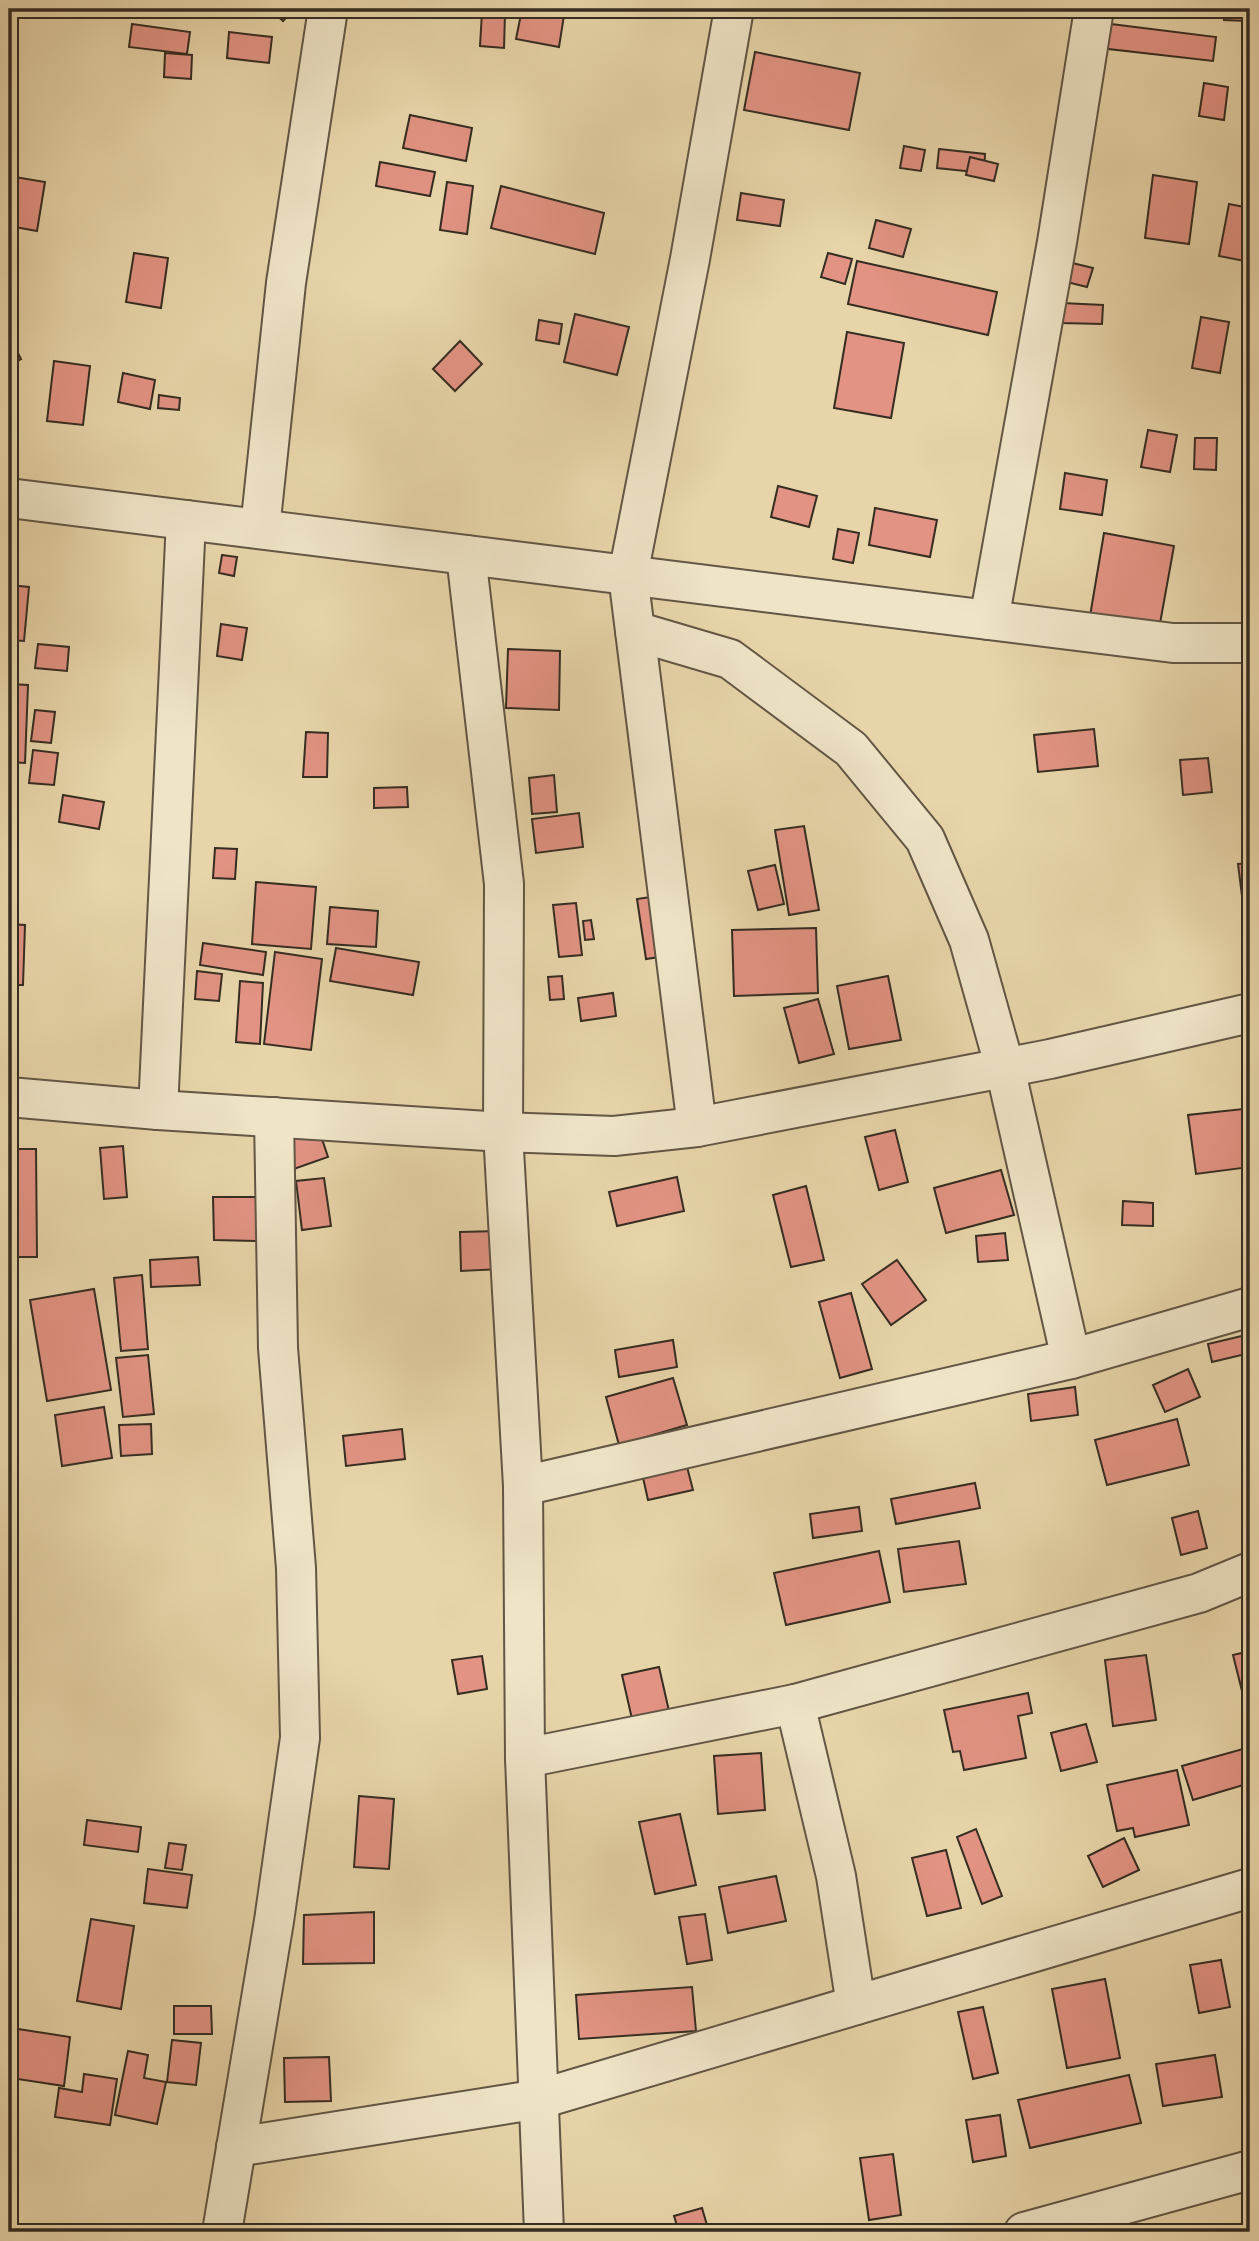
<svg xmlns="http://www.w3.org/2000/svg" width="1259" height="2241" font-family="Cardo,serif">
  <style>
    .building { fill: #e29383; stroke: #352c22; stroke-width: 2 }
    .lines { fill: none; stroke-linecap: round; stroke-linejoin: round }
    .minor-casing { stroke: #625644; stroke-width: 42 }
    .minor { stroke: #efe4c7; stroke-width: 38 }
  </style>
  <rect width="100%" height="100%" fill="#e7d5a9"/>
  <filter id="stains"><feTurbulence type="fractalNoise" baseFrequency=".00286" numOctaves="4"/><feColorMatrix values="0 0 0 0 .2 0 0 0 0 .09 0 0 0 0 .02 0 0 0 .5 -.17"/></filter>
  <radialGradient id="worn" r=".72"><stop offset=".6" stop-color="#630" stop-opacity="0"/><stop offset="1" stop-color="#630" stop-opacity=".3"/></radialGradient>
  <g class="building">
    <polygon points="270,9 294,9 283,21"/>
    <polygon points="522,9 565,9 559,47 516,39"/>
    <polygon points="1225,9 1246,9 1245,21 1224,20"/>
    <polygon points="482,12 505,13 504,48 480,46"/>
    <polygon points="1103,23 1216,37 1213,61 1100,48"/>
    <polygon points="132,24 190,32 187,54 129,47"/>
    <polygon points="229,32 272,37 269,63 227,58"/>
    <polygon points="755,52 860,73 849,130 744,110"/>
    <polygon points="165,53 192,55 191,79 164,77"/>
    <polygon points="1204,83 1228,87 1224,120 1199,116"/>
    <polygon points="410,115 472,128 466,161 403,148"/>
    <polygon points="904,146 925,150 921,171 900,168"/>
    <polygon points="939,149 985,154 984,173 937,168"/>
    <polygon points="970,157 998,164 994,181 966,175"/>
    <polygon points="380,162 435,172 430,196 376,186"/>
    <polygon points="1153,175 1197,182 1189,244 1145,238"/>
    <polygon points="9,176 45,182 37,231 9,226"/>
    <polygon points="447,182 473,186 467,234 440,230"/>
    <polygon points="501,186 604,213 595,254 491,228"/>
    <polygon points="741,193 784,200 780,226 737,220"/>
    <polygon points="1229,204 1250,208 1250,262 1219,256"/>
    <polygon points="876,220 911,229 903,257 869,248"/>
    <polygon points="134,253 168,258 161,308 126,302"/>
    <polygon points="828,253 852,259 845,284 821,277"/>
    <polygon points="857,261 997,292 988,335 848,304"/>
    <polygon points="1064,261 1093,268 1087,287 1059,280"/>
    <polygon points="1062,303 1103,305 1102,324 1061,323"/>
    <polygon points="575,314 629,327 617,375 564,362"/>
    <polygon points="1201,317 1229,322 1220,373 1192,368"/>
    <polygon points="539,320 562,324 559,344 536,340"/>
    <polygon points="847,332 904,343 891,418 834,408"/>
    <polygon points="9,335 21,359 9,366"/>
    <polygon points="460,341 482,364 455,391 433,369"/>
    <polygon points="54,361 90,366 83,425 47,421"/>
    <polygon points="123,373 155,380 150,409 118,402"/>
    <polygon points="159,395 180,398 179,410 158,408"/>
    <polygon points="1148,430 1177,435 1170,472 1141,467"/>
    <polygon points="1195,438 1217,438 1216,470 1194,469"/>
    <polygon points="1065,473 1107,480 1102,515 1060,509"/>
    <polygon points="778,486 817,496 809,527 771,517"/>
    <polygon points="875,508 937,520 930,557 869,545"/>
    <polygon points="838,529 859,533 853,563 833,559"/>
    <polygon points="1104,533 1174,546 1159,629 1090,616"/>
    <polygon points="222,555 237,557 234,576 219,573"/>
    <polygon points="9,585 29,587 24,641 9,640"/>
    <polygon points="221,624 247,628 242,660 217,656"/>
    <polygon points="38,644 69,647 67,671 35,668"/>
    <polygon points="508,649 560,651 559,710 506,708"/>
    <polygon points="9,684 28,685 25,763 9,762"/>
    <polygon points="35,710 55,712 51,743 31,741"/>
    <polygon points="1094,729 1098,766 1038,772 1034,735"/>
    <polygon points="306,732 328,733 327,777 303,777"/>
    <polygon points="33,750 58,753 54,785 29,783"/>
    <polygon points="1208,758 1212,792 1183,795 1180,760"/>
    <polygon points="554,775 557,812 532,814 529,778"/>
    <polygon points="407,787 408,807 374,808 374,788"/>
    <polygon points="63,795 104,802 99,829 59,822"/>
    <polygon points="579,813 583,847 536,853 532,819"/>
    <polygon points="804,826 819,910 789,915 775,830"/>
    <polygon points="215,848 237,849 235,879 213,878"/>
    <polygon points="1250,863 1250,919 1245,920 1238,864"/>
    <polygon points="775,865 784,904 758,910 748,871"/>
    <polygon points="256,882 316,887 311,949 252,944"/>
    <polygon points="664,895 673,955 646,959 637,899"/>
    <polygon points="576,903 582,955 559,957 553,905"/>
    <polygon points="330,907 378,911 376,947 327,944"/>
    <polygon points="591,920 594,939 585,940 583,921"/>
    <polygon points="9,924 25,925 23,985 9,985"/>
    <polygon points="816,928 818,993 734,996 732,930"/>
    <polygon points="203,943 266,952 263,975 200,965"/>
    <polygon points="336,948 419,962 413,995 330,981"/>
    <polygon points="275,952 322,959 311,1050 264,1044"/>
    <polygon points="197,971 222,974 219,1001 195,999"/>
    <polygon points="562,976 564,999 550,1000 548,977"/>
    <polygon points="888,976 901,1040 849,1049 837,986"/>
    <polygon points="240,981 263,983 260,1044 236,1042"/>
    <polygon points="613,993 616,1016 581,1021 578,998"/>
    <polygon points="818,999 834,1054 799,1063 784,1008"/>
    <polygon points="1243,1109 1250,1167 1196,1174 1188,1115"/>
    <polygon points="313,1112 328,1157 291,1170 276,1125"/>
    <polygon points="895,1130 908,1182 879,1190 865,1137"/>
    <polygon points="123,1146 127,1197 104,1199 100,1148"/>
    <polygon points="9,1149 36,1149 37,1257 9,1257"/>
    <polygon points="1001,1170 1014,1215 946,1233 934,1188"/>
    <polygon points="677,1177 684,1211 617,1226 609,1192"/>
    <polygon points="324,1178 331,1226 302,1230 296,1181"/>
    <polygon points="806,1186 824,1260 791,1267 773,1195"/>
    <polygon points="213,1197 260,1197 260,1241 214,1240"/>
    <polygon points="1123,1201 1153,1203 1153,1226 1122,1225"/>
    <polygon points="498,1231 500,1269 461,1271 460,1232"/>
    <polygon points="1005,1233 1008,1260 978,1262 976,1236"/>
    <polygon points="198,1257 200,1285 151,1287 150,1260"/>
    <polygon points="897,1260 926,1300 891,1325 862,1284"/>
    <polygon points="142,1275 148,1349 121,1351 114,1278"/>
    <polygon points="94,1289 111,1390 47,1401 30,1300"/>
    <polygon points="851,1293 872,1369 840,1378 819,1302"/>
    <polygon points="1250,1334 1250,1353 1212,1362 1208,1344"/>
    <polygon points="673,1340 677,1367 619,1377 615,1350"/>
    <polygon points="148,1355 154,1414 123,1417 116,1358"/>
    <polygon points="1188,1369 1200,1397 1165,1412 1153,1385"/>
    <polygon points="673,1378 687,1425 619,1445 606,1397"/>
    <polygon points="1075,1387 1078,1415 1031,1421 1028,1394"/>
    <polygon points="104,1407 112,1458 62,1466 55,1415"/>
    <polygon points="1177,1419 1189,1465 1107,1485 1095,1440"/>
    <polygon points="151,1424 152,1454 121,1456 119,1425"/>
    <polygon points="402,1429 405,1459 346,1466 343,1436"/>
    <polygon points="686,1463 693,1490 648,1500 642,1473"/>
    <polygon points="975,1483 980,1508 896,1524 891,1499"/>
    <polygon points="859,1507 862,1531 813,1538 810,1514"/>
    <polygon points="1198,1511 1207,1548 1181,1555 1172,1518"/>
    <polygon points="959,1541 966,1584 904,1592 898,1549"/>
    <polygon points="879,1551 890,1602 786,1625 774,1573"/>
    <polygon points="1250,1651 1250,1698 1244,1699 1233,1655"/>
    <polygon points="1146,1655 1156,1720 1113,1726 1105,1660"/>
    <polygon points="482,1656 487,1689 458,1694 452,1660"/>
    <polygon points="659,1667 669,1711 632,1719 622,1675"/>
    <polygon points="1028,1693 1032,1713 1018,1716 1026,1758 964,1770 960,1751 953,1752 944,1710"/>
    <polygon points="1086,1724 1097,1762 1061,1771 1051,1733"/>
    <polygon points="1250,1747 1250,1783 1193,1800 1182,1766"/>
    <polygon points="761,1753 765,1810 718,1814 714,1756"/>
    <polygon points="1177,1770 1189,1825 1135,1837 1133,1828 1117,1831 1107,1785"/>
    <polygon points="359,1796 394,1799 389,1869 354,1867"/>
    <polygon points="680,1814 696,1885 655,1894 639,1822"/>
    <polygon points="87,1820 141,1827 138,1852 84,1845"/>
    <polygon points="976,1829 1002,1896 982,1904 957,1837"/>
    <polygon points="1124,1838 1139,1870 1103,1887 1088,1856"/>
    <polygon points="169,1843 186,1845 182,1870 165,1868"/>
    <polygon points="946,1850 961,1908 927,1916 912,1858"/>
    <polygon points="148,1869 192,1875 187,1908 144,1903"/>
    <polygon points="776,1876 786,1921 728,1933 719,1887"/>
    <polygon points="374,1912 374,1963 303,1964 304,1915"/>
    <polygon points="705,1914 712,1960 687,1964 679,1917"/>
    <polygon points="91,1919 134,1926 121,2009 77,2001"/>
    <polygon points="1221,1960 1230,2007 1199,2013 1190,1965"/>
    <polygon points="1105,1979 1120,2058 1067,2068 1052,1989"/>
    <polygon points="692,1987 696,2031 579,2039 576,1995"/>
    <polygon points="174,2006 211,2006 212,2034 174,2034"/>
    <polygon points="983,2007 998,2073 973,2079 958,2012"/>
    <polygon points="18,2029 70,2037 64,2086 11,2078"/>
    <polygon points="172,2040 201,2043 196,2085 167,2082"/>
    <polygon points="128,2051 148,2055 144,2078 166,2082 157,2124 115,2115"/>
    <polygon points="1215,2055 1222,2097 1163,2106 1156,2064"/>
    <polygon points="329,2057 331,2101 285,2102 284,2058"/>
    <polygon points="84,2074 117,2079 110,2125 55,2117 59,2088 82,2092"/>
    <polygon points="1129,2075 1141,2123 1030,2148 1018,2100"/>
    <polygon points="1000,2115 1006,2156 973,2162 966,2120"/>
    <polygon points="893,2154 901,2215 869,2220 860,2158"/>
    <polygon points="702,2208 709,2232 679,2232 674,2216"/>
    <polygon points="298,2225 335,2226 335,2232 298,2232"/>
  </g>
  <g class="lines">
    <g class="minor-casing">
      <g id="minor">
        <polyline points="9,498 1173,643 1250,643"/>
        <polyline points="260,529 286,283 328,9"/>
        <polyline points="466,555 504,884 503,1132 523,1486 525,1758 544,2232"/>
        <polyline points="989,620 1057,242 1094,9"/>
        <polyline points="635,631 730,659 851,749 925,839 969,940 1005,1068 1071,1359"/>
        <polyline points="9,1097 158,1110 503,1132 614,1136 697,1127 1050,1059 1250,1013"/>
        <polyline points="158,1110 186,520"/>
        <polyline points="697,1127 628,575 690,259 734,9"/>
        <polyline points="523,1486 1071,1359 1250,1307"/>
        <polyline points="795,1704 836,1876 856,2005"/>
        <polyline points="525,1758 795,1704 1199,1593 1250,1572"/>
        <polyline points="236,2147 540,2099 1250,1888"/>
        <polyline points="222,2232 274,1921 300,1738 296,1568 278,1348 274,1117"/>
        <polyline points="1024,2232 1250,2170"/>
      </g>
    </g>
    <use href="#minor" class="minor"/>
  </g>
  <rect width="1259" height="2241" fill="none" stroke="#e7d5a9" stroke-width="35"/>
  <rect x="10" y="10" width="1238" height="2220" fill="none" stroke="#352c22" stroke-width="3.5"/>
  <rect x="18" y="18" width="1224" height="2206" fill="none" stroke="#352c22" stroke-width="2"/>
  <rect width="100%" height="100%" filter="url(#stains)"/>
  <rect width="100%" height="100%" fill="url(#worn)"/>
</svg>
